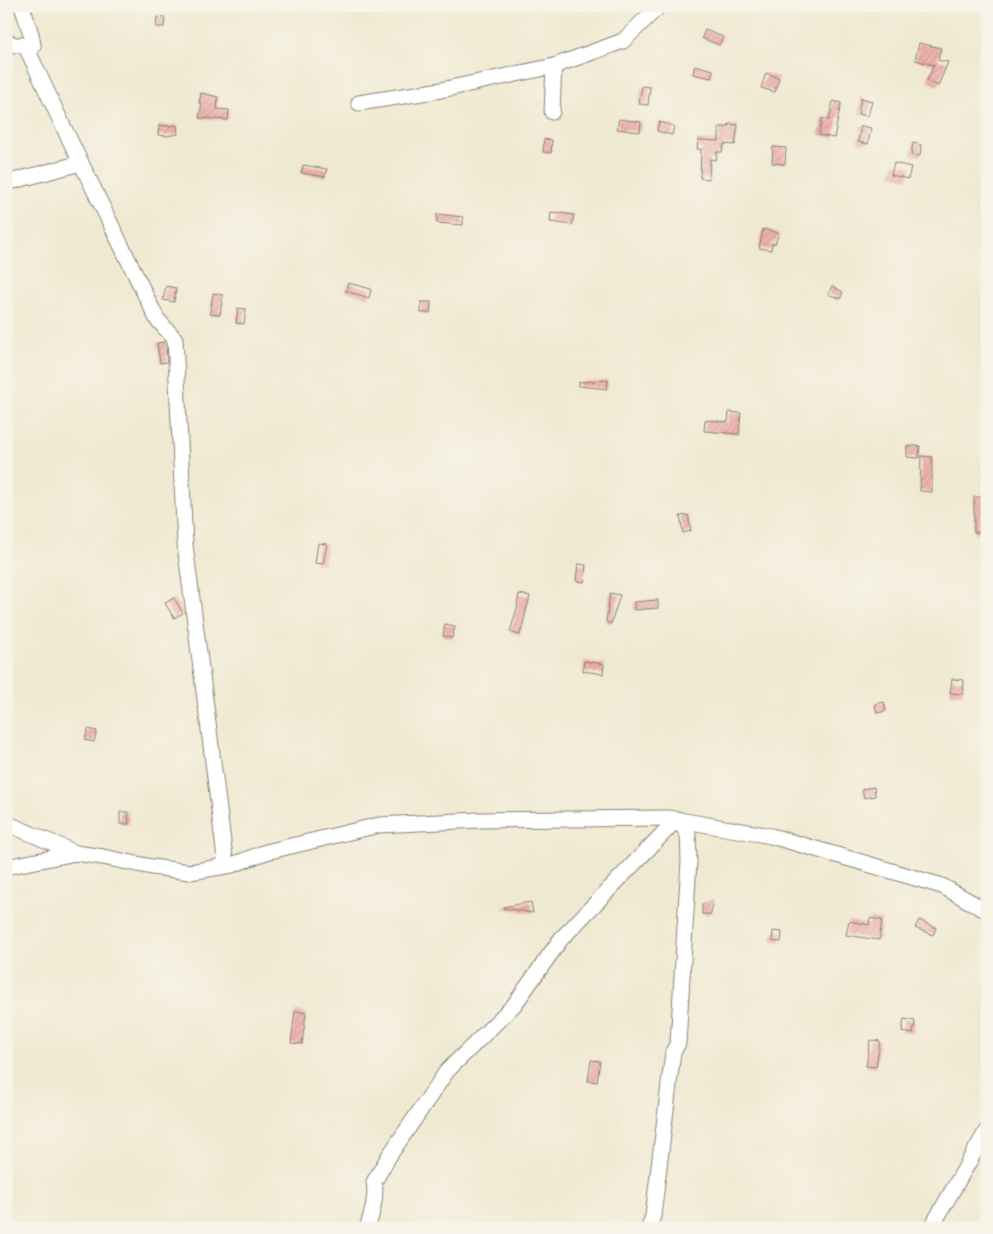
<svg xmlns="http://www.w3.org/2000/svg" width="993" height="1234" font-family="'Balsamiq Sans',sans-serif">
  <style>
    .building { fill: url(#building-hatch) }
    .lines { fill: none; stroke-linecap: round; stroke-linejoin: round }
    .minor-casing { stroke: #868276; stroke-width: 17 }
    .minor { stroke: #fff; stroke-width: 15 }
  </style>
  <defs>
    <pattern id="building-hatch" width="6" height="6" patternUnits="userSpaceOnUse" patternTransform="scale(1.25)"><rect width="6" height="6" fill="#efb2ad"/><path d="M-1 1l2-2M0 6l6-6M5 7l2-2" fill="none" stroke="#cc9894"/></pattern>
  </defs>
  <rect width="100%" height="100%" fill="#f7f3e8"/>
  <filter id="ink" filterUnits="userSpaceOnUse"><feTurbulence type="fractalNoise" baseFrequency=".02" numOctaves="2"/><feDisplacementMap in="SourceGraphic" scale="10" xChannelSelector="R" yChannelSelector="G"/><feConvolveMatrix kernelMatrix="1 2 1 2 8 2 1 2 1" color-interpolation-filters="sRGB"/></filter>
  <filter id="wash" filterUnits="userSpaceOnUse"><feTurbulence type="fractalNoise" baseFrequency=".0096" numOctaves="4" result="noise"/><feDisplacementMap in="SourceGraphic" scale="20" xChannelSelector="R" yChannelSelector="G"/><feGaussianBlur stdDeviation="1.12" result="paint"/><feColorMatrix in="noise" values="0 0 0 0 0 0 0 0 0 0 0 0 0 0 0 0 0 1.4 0 .05"/><feComposite in="paint" operator="in"/></filter>
  <g filter="url(#wash)">
    <rect width="100%" height="100%" fill="#f0e9d1"/>
    <g id="blocks">
      <g class="building">
        <polygon points="157,17 165,18 164,27 156,27"/>
        <polygon points="705,30 723,37 719,45 702,38"/>
        <polygon points="919,43 941,48 938,60 948,62 938,86 927,81 934,65 915,60"/>
        <polygon points="695,65 713,70 711,78 693,74"/>
        <polygon points="766,73 779,78 775,92 761,88"/>
        <polygon points="642,86 650,87 648,105 639,104"/>
        <polygon points="201,93 218,97 217,109 229,110 228,120 199,118 202,103 199,103"/>
        <polygon points="861,98 872,101 868,116 858,114"/>
        <polygon points="833,101 841,103 834,138 819,135 822,118 829,120"/>
        <polygon points="619,119 641,122 640,132 617,129"/>
        <polygon points="659,122 674,126 672,135 657,131"/>
        <polygon points="729,124 738,125 735,145 724,144 722,152 717,152 716,160 710,159 709,179 700,178 701,149 697,149 698,140 719,141 719,127 728,127"/>
        <polygon points="159,125 168,126 177,125 178,134 167,136 158,135"/>
        <polygon points="861,126 871,128 868,144 858,142"/>
        <polygon points="544,139 552,140 551,153 543,152"/>
        <polygon points="913,143 921,145 920,156 911,155"/>
        <polygon points="773,147 786,148 785,164 772,163"/>
        <polygon points="894,163 911,167 908,179 891,175"/>
        <polygon points="303,165 327,169 325,177 301,173"/>
        <polygon points="551,212 574,215 572,225 550,222"/>
        <polygon points="437,214 463,217 463,225 437,223"/>
        <polygon points="763,229 779,233 775,244 772,243 771,250 759,248"/>
        <polygon points="348,283 371,289 369,298 346,291"/>
        <polygon points="166,286 176,288 174,302 163,300"/>
        <polygon points="832,286 843,292 840,299 828,294"/>
        <polygon points="213,293 223,295 220,315 210,314"/>
        <polygon points="421,302 431,302 430,313 421,313"/>
        <polygon points="238,308 246,309 244,324 236,323"/>
        <polygon points="165,342 166,343 167,362 160,363 157,343"/>
        <polygon points="608,380 607,389 579,386 579,382"/>
        <polygon points="729,412 741,413 739,434 704,431 705,420 728,422"/>
        <polygon points="907,446 920,446 919,458 907,457"/>
        <polygon points="921,456 932,457 932,492 920,491"/>
        <rect x="974" y="497" width="13" height="35"/>
        <polygon points="688,515 691,531 683,533 680,516"/>
        <polygon points="318,543 327,544 323,564 315,563"/>
        <polygon points="578,564 586,565 584,582 576,581"/>
        <polygon points="610,593 620,595 611,624 606,622"/>
        <polygon points="519,594 530,596 520,635 510,632 518,605 517,605"/>
        <polygon points="174,598 183,613 174,618 165,603"/>
        <polygon points="658,600 658,608 634,610 634,602"/>
        <polygon points="445,624 455,626 452,638 443,636"/>
        <polygon points="584,661 604,664 603,674 583,671"/>
        <polygon points="952,679 964,680 963,694 950,693"/>
        <polygon points="884,702 886,711 877,713 875,704"/>
        <polygon points="88,729 97,731 94,742 85,740"/>
        <polygon points="874,787 875,796 864,798 862,789"/>
        <polygon points="120,812 128,812 129,824 120,824"/>
        <polygon points="712,901 711,914 702,914 702,904"/>
        <polygon points="531,902 533,913 503,908 503,907"/>
        <polygon points="870,918 882,920 879,940 846,935 849,921 869,925"/>
        <polygon points="919,920 936,928 933,935 915,928"/>
        <polygon points="773,931 782,932 781,942 772,941"/>
        <polygon points="295,1011 306,1013 302,1044 291,1043"/>
        <polygon points="904,1019 915,1021 913,1034 902,1032"/>
        <polygon points="870,1040 880,1041 876,1067 866,1066"/>
        <polygon points="591,1060 600,1061 597,1082 588,1081"/>
      </g>
    </g>
  </g>
  <g filter="url(#ink)">
    <use href="#blocks" fill-opacity="0" stroke="#868276" stroke-width="1"/>
    <g class="lines">
      <g class="minor-casing">
        <g id="minor">
          <polyline points="22,6 31,34 33,45 28,51 63,126 157,319 175,339 185,545 208,722 226,866"/>
          <polyline points="6,41 15,45 33,45"/>
          <polyline points="359,103 441,90 554,66 623,41 659,6"/>
          <polyline points="552,112 554,66"/>
          <polyline points="6,183 81,163"/>
          <polyline points="6,823 76,853"/>
          <polyline points="6,867 76,853 103,857 152,867 190,872 232,865 266,852 379,825 479,820 668,818 771,836 878,867 942,886 987,911"/>
          <path d="M367,1228C372,1215 377,1195 374,1182L389,1156L447,1071L514,1005L561,939L677,819L688,834L689,861L678,1043L673,1052L653,1216L649,1228"/>
          <polyline points="931,1228 987,1130"/>
        </g>
      </g>
      <use href="#minor" class="minor"/>
    </g>
  </g>
  <rect width="993" height="1234" fill="none" stroke="#f7f3e8" stroke-width="25"/>
</svg>
